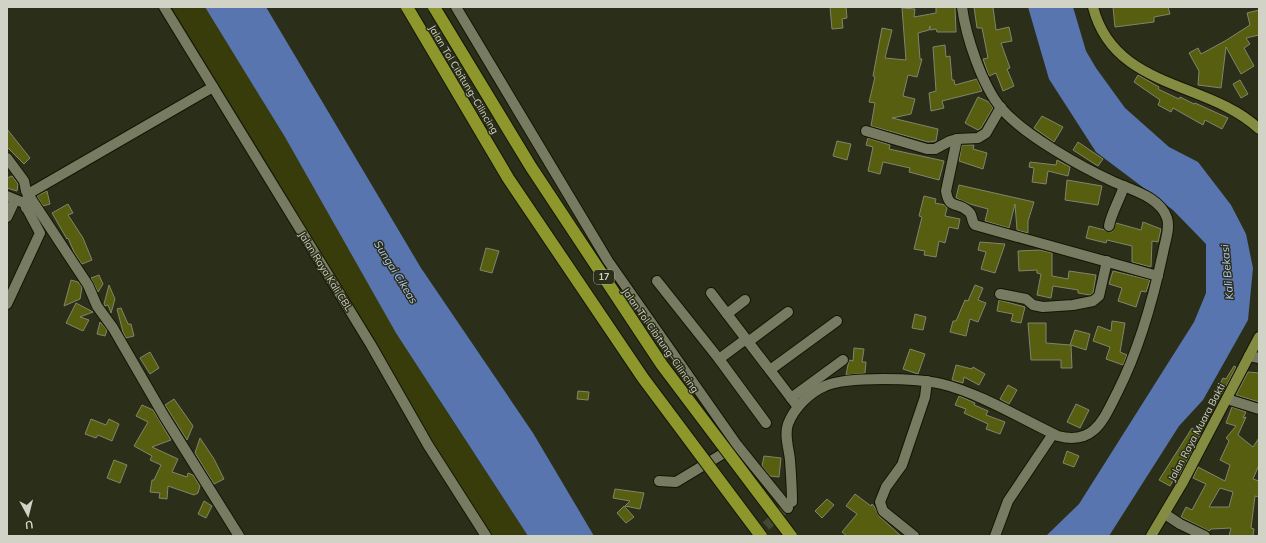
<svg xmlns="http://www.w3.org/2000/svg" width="1266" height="543" font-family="Mulish,sans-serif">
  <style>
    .green { fill: #383c0b }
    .water { fill: #5875af }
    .building { fill: #575e10; stroke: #81856c; fill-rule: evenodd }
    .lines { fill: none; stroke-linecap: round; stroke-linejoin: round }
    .minor-tunnel { stroke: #444732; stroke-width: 10; stroke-dasharray: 10 5; stroke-linecap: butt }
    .minor-casing { stroke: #141603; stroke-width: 12 }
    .tertiary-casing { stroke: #141603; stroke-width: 12 }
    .primary-casing { stroke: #141603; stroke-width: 12 }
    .minor { stroke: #777b62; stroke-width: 10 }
    .tertiary { stroke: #777b62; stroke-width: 10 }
    .primary { stroke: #848c42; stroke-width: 10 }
    .motorway-bridge-casing { stroke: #141603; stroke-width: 14; stroke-linecap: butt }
    .motorway-bridge { stroke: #8d972c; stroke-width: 12 }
    .labels { text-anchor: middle; stroke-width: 3; stroke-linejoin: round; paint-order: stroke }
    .shield { fill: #2b2e18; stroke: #9fa292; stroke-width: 1 }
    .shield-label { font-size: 9px; font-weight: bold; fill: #d1d3c6 }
    .street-label { font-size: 10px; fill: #d1d3c6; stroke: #2b2e18 }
    .water-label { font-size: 11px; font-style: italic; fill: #b1cafd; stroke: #2b2e18 }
  </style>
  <rect width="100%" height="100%" fill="#2b2e18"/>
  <polygon class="green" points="171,7 205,7 282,131 445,409 528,536 486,536 269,166"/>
  <g class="water">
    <polygon points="205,7 266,7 421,268 533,433 594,536 528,536 396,333 285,137"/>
    <polygon points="1028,7 1073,7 1086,51 1096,68 1125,108 1169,147 1198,162 1231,205 1246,234 1253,268 1248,320 1203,400 1179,426 1109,536 1046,536 1079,504 1194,322 1206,293 1206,244 1173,210 1096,152 1049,79"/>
  </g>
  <g class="building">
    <polygon points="830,7 846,7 847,18 842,19 843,28 832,29"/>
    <polygon points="936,7 955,7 956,32 937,32 936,29 930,30 930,26 929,30 918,33 920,59 922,59 917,77 908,75 903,96 915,99 911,114 892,118 938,129 936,141 928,142 871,126 875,103 869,102 875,77 873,76 882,28 892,30 885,58 906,60 902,8 915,9 914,17 936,13"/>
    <polygon points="974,7 993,7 996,30 1009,27 1012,41 1001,43 1010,68 1007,69 1014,86 1003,91 996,73 989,76 983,59 988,58 982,28 977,28"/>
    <polygon points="1113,7 1168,7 1170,14 1154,17 1154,22 1115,27"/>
    <polygon points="1259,10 1259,35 1246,38 1250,44 1244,48 1254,66 1241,74 1226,47 1221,88 1198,85 1199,71 1189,53 1198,48 1201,54 1225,41 1250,25 1247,13"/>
    <polygon points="945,45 946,57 950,56 952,80 954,80 955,85 977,79 982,91 942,101 944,108 931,111 929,93 936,91 933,47"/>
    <polygon points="1138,75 1159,87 1158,89 1179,99 1180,97 1194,104 1195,103 1228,118 1222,129 1205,120 1203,125 1173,108 1171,112 1158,105 1160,100 1134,82"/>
    <polygon points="1240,80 1248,94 1241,98 1233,84"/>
    <polygon points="978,97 989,102 993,108 981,128 978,130 965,123"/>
    <polygon points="1042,116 1063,127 1054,142 1034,128"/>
    <polygon points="7,129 30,158 24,164 7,147"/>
    <polygon points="868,138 890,145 889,149 944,161 939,180 909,172 910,168 883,162 880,174 868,171 873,147 866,145"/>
    <polygon points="837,141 851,144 847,160 833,156"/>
    <polygon points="1078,142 1103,159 1098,166 1073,150"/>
    <polygon points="962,145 974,145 973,149 987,153 983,169 959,161"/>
    <polygon points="1057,160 1070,167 1068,176 1048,171 1046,184 1032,182 1034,168 1029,167 1030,162 1056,165"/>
    <polygon points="12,176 18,184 17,191 7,188 7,178"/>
    <polygon points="1067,180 1102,186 1098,205 1065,200"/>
    <polygon points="959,185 1034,202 1028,221 1028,233 1017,230 1015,204 1009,228 985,221 988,209 970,204 956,198"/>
    <polygon points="47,191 50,204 43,206 37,196"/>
    <polygon points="924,196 936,199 935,203 945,205 947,208 945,216 960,219 958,229 949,227 945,243 939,241 936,257 924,255 925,251 914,249 922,217 919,216"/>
    <polygon points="68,204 73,213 68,215 83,238 92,260 82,264 74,252 68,238 67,239 52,213"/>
    <polygon points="1143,222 1161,229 1158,242 1152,241 1151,267 1132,262 1132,246 1107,240 1106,243 1086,238 1089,226 1112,232 1116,223 1141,230"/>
    <polygon points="980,242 1005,244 995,273 981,269 986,252 978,250"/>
    <polygon points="486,248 499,251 492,273 480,270"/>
    <polygon points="1040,250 1052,253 1052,276 1068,279 1069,271 1096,275 1093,293 1090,295 1078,293 1078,290 1053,286 1051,298 1037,295 1041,274 1037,273 1037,270 1019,271 1018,251"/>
    <polygon points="1113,271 1150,280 1146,292 1141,291 1136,307 1118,301 1122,288 1109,284"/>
    <polygon points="99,275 103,284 98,292 91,278"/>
    <polygon points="71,280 78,282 82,287 80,299 64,306"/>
    <polygon points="109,285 115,299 111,313 108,305 105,306 104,304"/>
    <polygon points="975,285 983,288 978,300 986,303 978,322 970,319 966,336 950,332 953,321 956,321 965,300 968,301"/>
    <polygon points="999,300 1025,307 1021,323 1011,321 1013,314 997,311"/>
    <polygon points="76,303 93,312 80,317 89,320 83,331 66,323"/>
    <polygon points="121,308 128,324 131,324 134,336 126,338 123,332 117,309"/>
    <polygon points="915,314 926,317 923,330 912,328"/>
    <polygon points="1112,321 1125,323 1120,352 1127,355 1123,365 1106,359 1110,347 1093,341 1098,326 1111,331"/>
    <polygon points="100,322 107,330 105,336 97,334"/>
    <polygon points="1028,323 1046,323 1046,343 1070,345 1075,330 1090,334 1086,350 1071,345 1072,368 1061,368 1061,360 1031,360"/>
    <polygon points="854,348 864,349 862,362 866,362 865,373 846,375 849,360 853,361"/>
    <polygon points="910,349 925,354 918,374 903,369"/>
    <polygon points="150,352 159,368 150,374 140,358"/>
    <polygon points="956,365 972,369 973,367 985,374 979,385 964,377 963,383 952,380"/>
    <polygon points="1234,366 1236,367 1222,394 1216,392 1223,378 1226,379"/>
    <polygon points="1248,372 1259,373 1259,402 1236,395"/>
    <polygon points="1008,385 1017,390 1009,404 1000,399"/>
    <polygon points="578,391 589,392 588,400 577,399"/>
    <polygon points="959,396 975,403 974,405 988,411 986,415 1005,422 1000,434 986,429 988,424 964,413 966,409 955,405"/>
    <polygon points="174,399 193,426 187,440 165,405"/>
    <polygon points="1076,404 1089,410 1080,428 1067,422"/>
    <polygon points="142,405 153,410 171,440 152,447 178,459 172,472 187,477 188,473 193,475 200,486 198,493 194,495 168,486 167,499 159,498 160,493 150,492 152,480 154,480 161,465 150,460 152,456 134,446 148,422 136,416"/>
    <path d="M1232,407L1246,412L1243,418L1246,417L1238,435L1253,447L1259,438V465L1253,479L1259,481V497L1255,496L1251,528L1254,529L1253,536H1229L1231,528L1211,529L1209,531L1181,517L1186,507L1192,510L1206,484L1193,478L1198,467L1225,481L1230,465L1220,460L1229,441L1226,438L1236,426L1226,423ZM1220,488L1233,492L1229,507H1209Z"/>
    <polygon points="91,419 106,425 109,419 119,424 112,441 98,435 96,438 85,434"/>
    <polygon points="1192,428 1201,434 1190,451 1192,451 1179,476 1177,474 1170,486 1159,480"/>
    <polygon points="200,438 214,459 224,479 214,484 195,453"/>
    <polygon points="1067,451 1079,456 1074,467 1063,463"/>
    <polygon points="764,456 781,458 779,477 770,476 762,466"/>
    <polygon points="114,460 127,465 120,483 107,478"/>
    <polygon points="615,489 644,493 640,509 625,506 630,501 613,498"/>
    <polygon points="855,494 871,506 872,504 874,506 879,516 901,536 847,536 842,532 857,514 846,506"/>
    <polygon points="827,499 834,505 822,518 815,511"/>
    <polygon points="204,501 212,506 206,518 198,514"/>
    <polygon points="624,506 634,517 626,523 617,513"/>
  </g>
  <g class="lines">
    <polyline class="minor-tunnel" points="755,536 792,502"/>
    <g class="minor-casing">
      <g id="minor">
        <polyline points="456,7 608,261 737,445 788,508"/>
        <polyline points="866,131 927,149 935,149 950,141 957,139 978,138 986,133 1001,107"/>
        <path d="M957,139L946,191C949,210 957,201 968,211C973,214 971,221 975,225L1158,276"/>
        <polyline points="7,158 24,181 26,191 88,285 97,306 113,328 164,416 239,536"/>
        <polyline points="7,196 24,203 40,233 7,304"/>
        <polyline points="26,208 28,194 213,87"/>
        <polyline points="7,217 15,200"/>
        <path d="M1109,226C1111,214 1120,199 1124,186"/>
        <polyline points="657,281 719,359"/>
        <polyline points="711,293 798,407"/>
        <polyline points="1000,294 1026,299 1033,305 1043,307 1073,305 1093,301 1099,296 1107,261"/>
        <polyline points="727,314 745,300"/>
        <polyline points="746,339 719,359 766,423"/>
        <polyline points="748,342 788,312"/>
        <polyline points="1249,356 1259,358"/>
        <polyline points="770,370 837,321"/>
        <polyline points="791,398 843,360"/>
        <polyline points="1227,399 1259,409"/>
        <polyline points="659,481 676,482 734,447"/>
        <path d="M792,502C792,488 791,474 790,460C789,449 784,435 788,424C794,408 810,392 825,386C847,376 918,378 942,384C979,393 1024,420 1058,436C1095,446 1104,418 1118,391C1140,347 1154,296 1164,248C1166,239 1170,227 1167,218C1160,197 1132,190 1114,182C1081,167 1024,135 1001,108C982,85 966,37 962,7"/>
        <polyline points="1165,514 1180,524 1205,536"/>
        <polyline points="914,536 883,511 880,502 886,487 902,465 925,397 927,381"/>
        <polyline points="995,536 1008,501 1053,434"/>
      </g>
    </g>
    <g class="tertiary-casing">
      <polyline id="tertiary" points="164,7 371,345 428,445 486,536"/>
    </g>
    <g class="primary-casing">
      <g id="primary">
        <path d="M1093,7C1114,90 1209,81 1259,129"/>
        <polyline points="1151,536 1183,482 1259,337"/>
      </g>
    </g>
    <use href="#minor" class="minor"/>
    <use href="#tertiary" class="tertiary"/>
    <use href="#primary" class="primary"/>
    <g class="motorway-bridge-casing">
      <g id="motorway-bridge">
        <polyline points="407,7 508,178 643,378 761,536"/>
        <polyline points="434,7 531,167 662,365 791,536"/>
      </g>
    </g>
    <use href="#motorway-bridge" class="motorway-bridge"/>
  </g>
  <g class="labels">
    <rect class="shield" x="594" y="270" width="20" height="14" rx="3"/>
    <g class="shield-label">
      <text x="604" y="280">17</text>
    </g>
    <g class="street-label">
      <text transform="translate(464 79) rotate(59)" y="4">Jalan Tol Cibitung–Cilincing</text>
      <text transform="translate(326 271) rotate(58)" y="4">Jalan Raya Kali CBL</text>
      <text transform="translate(661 340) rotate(55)" y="4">Jalan Tol Cibitung–Cilincing</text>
      <text transform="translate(1196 432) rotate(-62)" y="4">Jalan Raya Muara Bakti</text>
    </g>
    <g class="water-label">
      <text transform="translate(396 272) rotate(58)" y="4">Sungai Cikeas</text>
      <text transform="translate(1227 272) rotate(-95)" y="4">Kali Bekasi</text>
    </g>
  </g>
  <rect width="1266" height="543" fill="none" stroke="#d1d3c6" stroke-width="16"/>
  <g transform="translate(28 515) rotate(173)" stroke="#2b2e18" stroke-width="3" paint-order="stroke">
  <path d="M0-3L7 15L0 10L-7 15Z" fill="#d1d3c6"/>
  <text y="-6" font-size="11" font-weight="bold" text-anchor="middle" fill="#d1d3c6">U</text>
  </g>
</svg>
